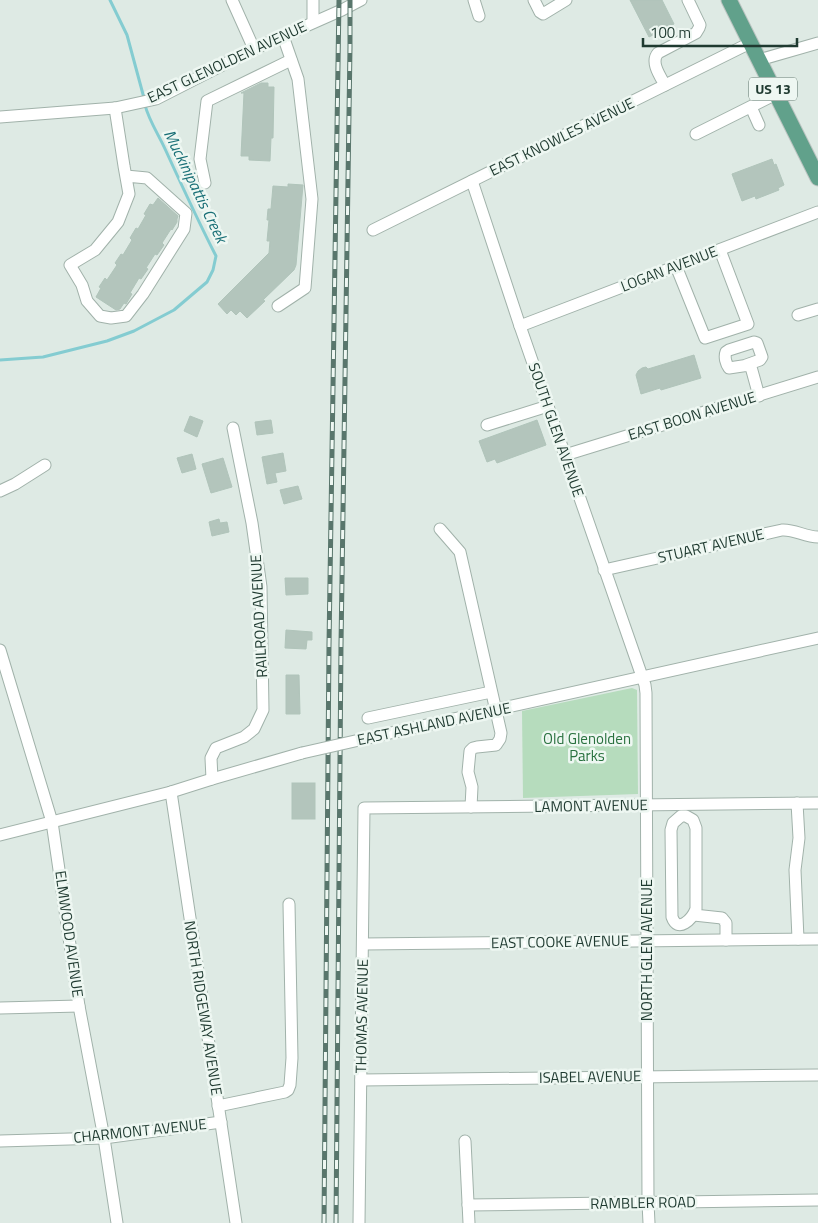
<svg xmlns="http://www.w3.org/2000/svg" width="818" height="1223" font-family="'Titillium Web',sans-serif">
  <style>
    .green { fill: #b6dcbd }
    .lines { fill: none; stroke-linecap: round; stroke-linejoin: round }
    .stream { stroke: #84ccd1; stroke-width: 3 }
    .building { fill: #b3c5bc; stroke: #b0c4ba }
    .minor-casing { stroke: #a1b2aa; stroke-width: 13 }
    .major-casing { stroke: #bcc4c1; stroke-width: 17 }
    .minor { stroke: #fff; stroke-width: 11 }
    .major { stroke: #61a18b; stroke-width: 15 }
    .rail-casing { stroke: #59766c; stroke-width: 5 }
    .rail { stroke: #eef7f2; stroke-width: 3; stroke-dasharray: 9; stroke-linecap: butt }
    .minor-bridge-casing { stroke: #a1b2aa; stroke-width: 13; stroke-linecap: butt }
    .minor-bridge { stroke: #fff; stroke-width: 11 }
    .labels { text-anchor: middle; stroke-width: 5; stroke-linejoin: round; paint-order: stroke }
    .shield { fill: #eef7f2; stroke: #5d736a; stroke-width: 1 }
    .shield-label { font-size: 14px; font-weight: bold; fill: #1f3a30 }
    .street-label { font-size: 15px; fill: #1f3a30; stroke: #eef7f2 }
    .park-label { font-size: 15px; fill: #29713f; stroke: #eef7f2 }
    .water-label { font-size: 16px; font-style: italic; fill: #196f76; stroke: #eef7f2 }
  </style>
  <rect width="100%" height="100%" fill="#deeae4"/>
  <polygon class="green" points="632,688 637,690 638,794 523,798 522,711"/>
  <g class="lines">
    <g class="stream">
      <polyline points="110,0 127,35 144,98"/>
      <path d="M0,360L43,357L107,341L134,331L174,310L207,282L213,270L216,256C198,221 182,186 166,151C159,135 149,121 145,105"/>
    </g>
  </g>
  <g class="building">
    <polygon points="630,0 662,0 674,24 649,37"/>
    <polygon points="261,83 268,83 268,87 274,87 273,138 271,138 270,161 249,160 249,156 241,156 244,93 241,93"/>
    <polygon points="772,159 774,165 776,164 784,185 778,188 779,190 756,199 755,196 742,201 732,174"/>
    <polygon points="288,184 303,185 296,265 294,270 263,300 265,301 247,318 240,311 236,315 231,310 227,314 218,304 269,253 270,241 267,241 269,220 267,220 268,209 271,209 273,186 288,187"/>
    <polygon points="158,198 178,216 177,219 177,222 172,230 171,229 162,243 164,245 157,255 155,254 146,268 148,269 141,279 139,278 130,293 132,294 126,304 124,303 120,309 116,310 96,297 101,288 99,287 105,278 107,280 117,265 115,263 121,254 123,255 132,240 130,238 136,228 138,229 146,215 144,214 150,204 153,205"/>
    <polygon points="694,355 701,378 661,390 660,388 641,394 636,375 638,371 642,368 646,367 648,369"/>
    <polygon points="190,416 203,421 197,437 184,431"/>
    <polygon points="271,420 273,433 257,435 255,422"/>
    <polygon points="537,420 546,445 497,463 495,459 487,462 479,441"/>
    <polygon points="283,453 286,471 275,473 277,482 267,484 262,457"/>
    <polygon points="192,454 196,469 182,473 177,458"/>
    <polygon points="223,458 232,487 211,493 202,464"/>
    <polygon points="298,486 302,499 284,504 280,490"/>
    <polygon points="219,519 220,523 227,522 229,532 212,536 209,522"/>
    <polygon points="285,578 308,578 308,594 286,595"/>
    <polygon points="286,630 312,632 312,640 307,640 306,649 285,648"/>
    <polygon points="286,675 299,675 300,714 286,714"/>
    <rect x="612" y="737" width="9" height="9"/>
    <rect x="292" y="783" width="23" height="36"/>
  </g>
  <g class="lines">
    <g class="minor-casing">
      <g id="minor">
        <polyline points="232,0 254,49"/>
        <polyline points="313,0 313,22"/>
        <polyline points="474,0 479,16"/>
        <polyline points="534,0 540,12 543,14 566,0"/>
        <polyline points="759,60 818,43"/>
        <path d="M665,85C660,76 650,62 658,53L696,33L699,28L700,25L688,0"/>
        <polyline points="751,107 759,125"/>
        <polyline points="115,108 124,166 129,194 118,222 95,250 70,265 82,285 87,301 100,316 111,318 126,316 143,294 184,229 186,213 147,178 126,176"/>
        <polyline points="0,117 115,108 156,99 254,49 342,10 361,0"/>
        <polyline points="696,134 776,94"/>
        <polyline points="472,181 520,326 645,685 646,693 648,1203 649,1223"/>
        <polyline points="205,183 200,159 207,101 291,60"/>
        <polyline points="373,230 750,43"/>
        <polyline points="676,266 705,338 748,324 720,250"/>
        <polyline points="278,306 305,288 312,199 298,79 283,36"/>
        <polyline points="798,315 818,309"/>
        <polyline points="520,326 818,212"/>
        <path d="M746,365L760,360L762,357L757,343L754,342L729,350L726,352C724,357 726,364 729,368L749,365L751,367L759,396"/>
        <polyline points="487,425 548,406"/>
        <polyline points="565,455 818,377"/>
        <polyline points="0,491 15,484 45,465"/>
        <polyline points="440,529 460,552 501,733 500,739 496,745 477,747 473,748 470,751 468,772 472,787 471,807"/>
        <path d="M604,570L782,530C794,529 805,537 818,537"/>
        <polyline points="0,650 52,822 79,1006 104,1138 117,1223"/>
        <polyline points="368,718 491,692"/>
        <polyline points="377,736 818,638"/>
        <polyline points="212,779 211,758 216,748 244,737 254,729 263,710 261,587 252,523 233,428"/>
        <polyline points="171,792 236,1223"/>
        <polyline points="797,803 799,838 795,870 798,939"/>
        <path d="M681,816H686L693,820L696,828V909C692,919 678,934 672,917L671,830L673,823Z"/>
        <polyline points="0,835 171,792 212,779 302,753"/>
        <polyline points="694,915 722,918 726,923 726,940"/>
        <polyline points="363,944 818,939"/>
        <polyline points="0,1008 79,1006"/>
        <polyline points="361,1080 818,1075"/>
        <polyline points="218,1106 285,1092 288,1090 290,1085 292,1058 289,904"/>
        <polyline points="0,1141 104,1138 221,1122"/>
        <polyline points="465,1141 469,1223"/>
        <polyline points="468,1205 818,1200"/>
        <polyline points="359,1223 364,808 818,803"/>
      </g>
    </g>
    <g class="major-casing">
      <polyline id="major" points="729,0 818,178"/>
    </g>
    <use href="#minor" class="minor"/>
    <use href="#major" class="major"/>
    <g class="rail-casing">
      <g id="rail">
        <polyline points="324,1223 329,645 339,0"/>
        <polyline points="336,1223 341,645 350,47 350,0"/>
      </g>
    </g>
    <use href="#rail" class="rail"/>
    <g class="minor-bridge-casing">
      <polyline id="minor-bridge" points="302,753 377,736"/>
    </g>
    <use href="#minor-bridge" class="minor-bridge"/>
  </g>
  <g class="labels">
    <rect class="shield" x="749" y="77.5" width="48" height="23" rx="4"/>
    <g class="shield-label">
      <text x="773" y="94">US 13</text>
    </g>
    <g class="street-label">
      <text transform="translate(227 62) rotate(-25)" y="5">EAST GLENOLDEN AVENUE</text>
      <text transform="translate(562 137) rotate(-26)" y="5">EAST KNOWLES AVENUE</text>
      <text transform="translate(669 269) rotate(-21)" y="5">LOGAN AVENUE</text>
      <text transform="translate(692 416) rotate(-17)" y="5">EAST BOON AVENUE</text>
      <text transform="translate(556 430) rotate(71)" y="5">SOUTH GLEN AVENUE</text>
      <text transform="translate(711 546) rotate(-13)" y="5">STUART AVENUE</text>
      <text transform="translate(259 616) rotate(-93)" y="5">RAILROAD AVENUE</text>
      <text transform="translate(434 724) rotate(-12)" y="5">EAST ASHLAND AVENUE</text>
      <text transform="translate(591 806) rotate(-1)" y="5">LAMONT AVENUE</text>
      <text transform="translate(69 934) rotate(82)" y="5">ELMWOOD AVENUE</text>
      <text transform="translate(560 942) rotate(-1)" y="5">EAST COOKE AVENUE</text>
      <text transform="translate(647 950) rotate(-90)" y="5">NORTH GLEN AVENUE</text>
      <text transform="translate(203 1008) rotate(81)" y="5">NORTH RIDGEWAY AVENUE</text>
      <text transform="translate(362 1016) rotate(-89)" y="5">THOMAS AVENUE</text>
      <text transform="translate(590 1077) rotate(-1)" y="5">ISABEL AVENUE</text>
      <text transform="translate(140 1131) rotate(-6)" y="5">CHARMONT AVENUE</text>
      <text transform="translate(643 1203) rotate(-1)" y="5">RAMBLER ROAD</text>
    </g>
    <g class="park-label">
      <text x="587" y="744">Old Glenolden<tspan x="587" dy="17">Parks</tspan></text>
    </g>
    <g class="water-label">
      <text transform="translate(196 186) rotate(64)" y="6">Muckinipattis Creek</text>
    </g>
  </g>
  <path d="M643 38v8h154v-8" fill="none" stroke="#1f3a30" stroke-width="2.5"/>
  <text x="650" y="38" font-size="15" fill="#1f3a30" stroke="#eef7f2" stroke-width="4" paint-order="stroke">100 m</text>
</svg>
